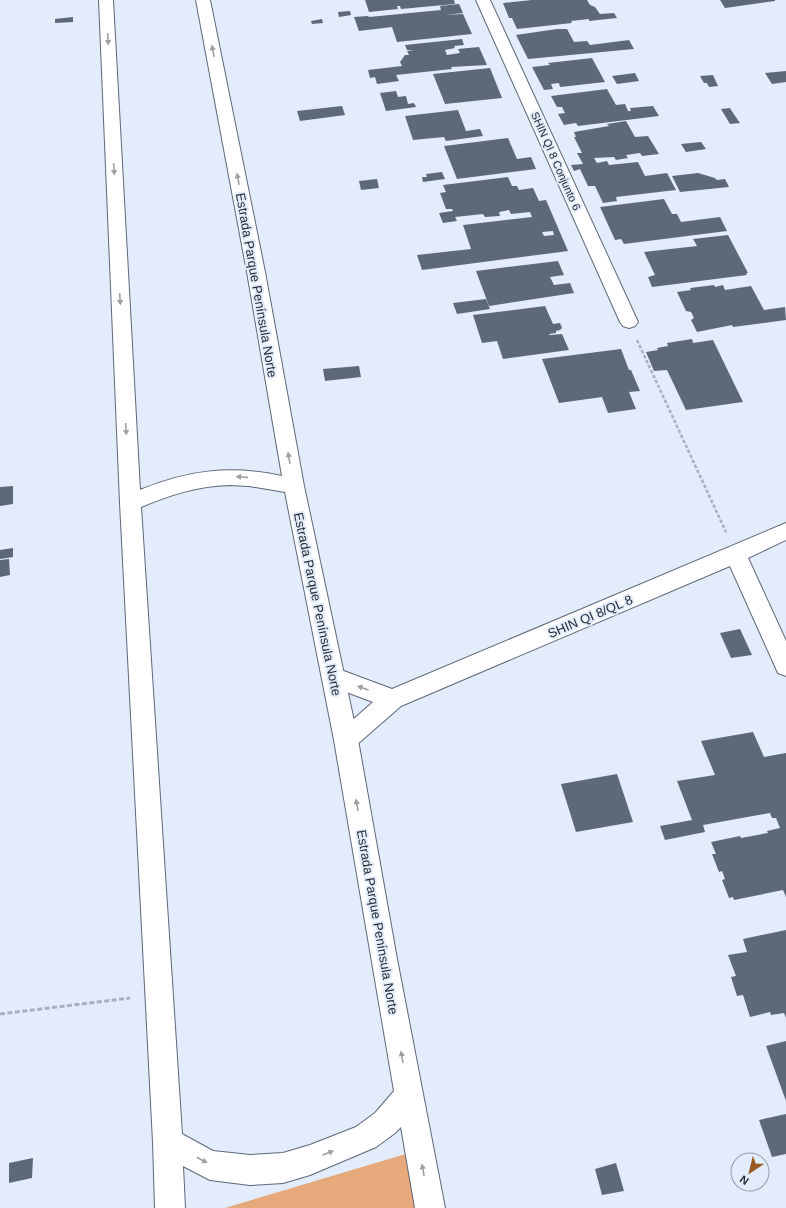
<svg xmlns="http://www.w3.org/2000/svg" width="786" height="1208" font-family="Helvetica,sans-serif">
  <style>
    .green { fill: #e7a97b }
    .building { fill: #5d6879; fill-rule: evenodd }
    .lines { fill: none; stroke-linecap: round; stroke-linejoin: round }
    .minor-casing { stroke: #5d6878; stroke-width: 2 }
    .major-casing { stroke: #5d6878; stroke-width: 2 }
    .path-far1 { stroke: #a7b0bc; stroke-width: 2.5; stroke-dasharray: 3.5 2; stroke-linecap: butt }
    .path { stroke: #a7b0bc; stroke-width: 3; stroke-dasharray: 5 2.5; stroke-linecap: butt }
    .minor { fill: #fff; fill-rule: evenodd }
    .major { fill: #fff; fill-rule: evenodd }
    .oneway { fill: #9d9fa2 }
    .labels { text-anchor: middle; stroke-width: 4; stroke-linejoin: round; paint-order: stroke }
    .far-street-label { font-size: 11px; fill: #252a31; stroke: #e2ecfb }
    .street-label { font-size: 13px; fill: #252a31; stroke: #e2ecfb }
  </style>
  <rect width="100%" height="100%" fill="#e2ecfb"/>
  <polygon class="green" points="409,1153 418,1208 225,1208"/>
  <g class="building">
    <polygon points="365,0 454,0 455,4 401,9 400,6 397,6 398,9 369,12"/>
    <polygon points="532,0 587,0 590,5 595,7 600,14 614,13 617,18 589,21 589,19 571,21 572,23 517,29 512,18 509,18 503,3"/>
    <polygon points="720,0 775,0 775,1 725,8"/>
    <polygon points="459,4 463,13 446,15 463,14 472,34 397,42 392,27 359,31 354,17 368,16 369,17 441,10 440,6"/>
    <polygon points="350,11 351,15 339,17 338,12"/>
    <polygon points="73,17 73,22 55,23 55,19"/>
    <polygon points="322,19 323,23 312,24 311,21"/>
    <polygon points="557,29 567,29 574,42 587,41 590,45 629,40 634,49 528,59 516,35"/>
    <polygon points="462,39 464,45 454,46 455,48 445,50 447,55 460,53 458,49 479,47 487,65 451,67 452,69 396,75 399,81 377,84 375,77 370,78 368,70 402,66 400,62 405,55 409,55 407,51 414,50 407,50 405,45"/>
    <polygon points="592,58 605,82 560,87 559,83 551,84 553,89 544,90 532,67 550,65 548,63"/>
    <polygon points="490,68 502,98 445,104 433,74"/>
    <polygon points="786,71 786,82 772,84 765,73"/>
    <polygon points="635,73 639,81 617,84 612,76"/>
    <polygon points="713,75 718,86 709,87 707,83 704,83 700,76"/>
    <polygon points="607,89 616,105 625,104 628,111 631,111 630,108 653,106 659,116 578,126 576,123 564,125 558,114 565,113 562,107 557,107 551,96"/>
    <polygon points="396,91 398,97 406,96 408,104 414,103 416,107 386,111 380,93"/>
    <polygon points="342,106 345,115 300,121 297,111"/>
    <polygon points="730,108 731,110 740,123 730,124 721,109"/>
    <polygon points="458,110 466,131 480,129 483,136 446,141 444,137 413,140 405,116"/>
    <polygon points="626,121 635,137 648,136 659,154 642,156 640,153 626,155 628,158 616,160 614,157 594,158 597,163 607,161 609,165 638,162 645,176 667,173 676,190 616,197 617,201 603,203 595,186 588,186 580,169 574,171 571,165 583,164 577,153 582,153 574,137 576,137 574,132 609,126 607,124"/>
    <polygon points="508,138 517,159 531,157 536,169 457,179 444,146"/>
    <polygon points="701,142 706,149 686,152 681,144"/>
    <polygon points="442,172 445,179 423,182 422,177 427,177 426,174"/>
    <polygon points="698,173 715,178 717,180 725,179 729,187 680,192 672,176"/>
    <path d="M508,177L512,186H517L519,190L533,188L539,201L546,200L568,251L422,270L417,255L471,249L463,225L532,217L530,212L511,214L509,210L499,212L500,216L485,217L483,214L455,217L457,221L443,223L439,213L453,211L452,209H446L440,193L446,192L443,185ZM553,231L554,235L544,236L542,232Z"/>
    <polygon points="377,179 379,188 361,190 359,181"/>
    <polygon points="664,199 672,214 677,214 681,222 720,217 727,231 624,244 621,239 615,240 600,207"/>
    <polygon points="728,235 748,273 746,273 747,275 652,287 648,277 655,275 644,252 697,246 693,239"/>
    <polygon points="558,261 564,275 550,277 554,285 570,283 574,293 489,306 476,271"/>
    <polygon points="714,285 715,287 723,285 725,290 751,286 764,310 785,307 786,320 733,327 732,325 697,332 691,320 694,318 691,312 686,311 677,292 691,290 690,288"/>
    <polygon points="486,299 490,309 457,314 453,303"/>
    <polygon points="545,306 553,324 560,323 562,328 560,330 556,331 556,333 549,334 550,335 562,334 569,350 503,359 497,341 482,343 473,315"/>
    <polygon points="692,339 693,343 713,340 743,402 686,410 667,370 654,371 646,352 658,350 657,348 668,346 667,343"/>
    <polygon points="621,349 629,370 631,370 640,391 629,392 636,409 608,413 602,397 559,403 542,359"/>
    <polygon points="359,366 361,377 325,381 323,369"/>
    <polygon points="13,486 13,504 0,506 0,487"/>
    <polygon points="13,548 13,557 0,559 0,550"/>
    <polygon points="9,559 10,575 0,577 0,560"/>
    <polygon points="740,629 752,655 731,658 720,633"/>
    <polygon points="753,732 764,757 786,753 786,897 783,890 734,900 733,897 729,898 722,880 725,879 722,871 719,872 712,854 716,854 711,842 740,836 741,838 768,833 767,831 780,828 776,818 772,818 770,813 703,825 705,832 665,840 660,826 692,820 677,781 715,775 701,741"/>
    <polygon points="617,774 633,822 576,832 561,784"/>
    <polygon points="786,930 786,1018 784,1013 771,1015 770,1012 750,1017 743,995 737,996 731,977 736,976 728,955 747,952 743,939"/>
    <polygon points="786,1041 786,1101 766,1046"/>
    <polygon points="786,1114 786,1154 772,1157 759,1120"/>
    <polygon points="33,1158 32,1178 9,1183 9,1163"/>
    <polygon points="616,1163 624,1191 602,1195 595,1169"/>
  </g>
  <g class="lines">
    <g class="minor-casing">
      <g id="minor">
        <polygon points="476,0 490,0 638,322 635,326 629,328 623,326 620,322"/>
        <polygon points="786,523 786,540 748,558 786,641 786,676 778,673 730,566 401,706 354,747 346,751 338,747 334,740 338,733 373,702 325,684 322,677 325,670 333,667 392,689"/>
      </g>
    </g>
    <g class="major-casing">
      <path id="major" d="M99,0H113L140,490C188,470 231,465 282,476L247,272L196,0H210L265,272L304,486L358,740L397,959L445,1208H415L401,1127L395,1133L376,1147L310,1175L283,1183L250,1185L210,1180L183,1166L185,1208H155L153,1142L120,503ZM229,485L249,486L285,492L334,740L394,1091L375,1113L356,1127L310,1145L283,1153L250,1155L213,1151L182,1134L141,507C170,495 197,486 229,485Z"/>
    </g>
    <polyline class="path-far1" points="637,340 726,532"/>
    <polyline class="path" points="0,1014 130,998"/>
    <use href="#minor" class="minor"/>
    <use href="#major" class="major"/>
  </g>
  <defs><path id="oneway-solid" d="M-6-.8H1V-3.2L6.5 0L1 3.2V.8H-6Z"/></defs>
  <g class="oneway">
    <use href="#oneway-solid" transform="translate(108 39) rotate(87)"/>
    <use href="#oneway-solid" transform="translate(213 51) rotate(-101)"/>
    <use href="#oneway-solid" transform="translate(114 169) rotate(87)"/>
    <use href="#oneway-solid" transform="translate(238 179) rotate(-101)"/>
    <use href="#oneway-solid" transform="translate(120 299) rotate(87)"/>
    <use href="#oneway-solid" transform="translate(126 429) rotate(87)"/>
    <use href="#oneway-solid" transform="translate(289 458) rotate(-100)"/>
    <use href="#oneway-solid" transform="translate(242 477) rotate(-176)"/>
    <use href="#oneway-solid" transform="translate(363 688) rotate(-160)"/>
    <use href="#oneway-solid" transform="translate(357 805) rotate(-100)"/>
    <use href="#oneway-solid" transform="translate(402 1057) rotate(-100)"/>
    <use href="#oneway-solid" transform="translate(328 1153) rotate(-23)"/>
    <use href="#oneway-solid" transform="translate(202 1160) rotate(28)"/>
    <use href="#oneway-solid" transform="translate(423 1170) rotate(-101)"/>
  </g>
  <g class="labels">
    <g class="far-street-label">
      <text transform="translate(556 161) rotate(66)" y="4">SHIN QI 8 Conjunto 6</text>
    </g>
    <g class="street-label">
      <text transform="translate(257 285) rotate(80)" y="5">Estrada Parque Península Norte</text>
      <text transform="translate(318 604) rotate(78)" y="5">Estrada Parque Península Norte</text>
      <text transform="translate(590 616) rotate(-23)" y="5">SHIN QI 8/QL 8</text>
      <text transform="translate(378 922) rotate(80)" y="5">Estrada Parque Península Norte</text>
    </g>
  </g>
  <g transform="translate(750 1172) rotate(215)"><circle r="19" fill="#e2ecfb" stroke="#969eaa"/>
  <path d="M0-3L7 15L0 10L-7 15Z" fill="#995922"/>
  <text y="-6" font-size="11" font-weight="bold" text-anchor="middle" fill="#252a31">N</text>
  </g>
</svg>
